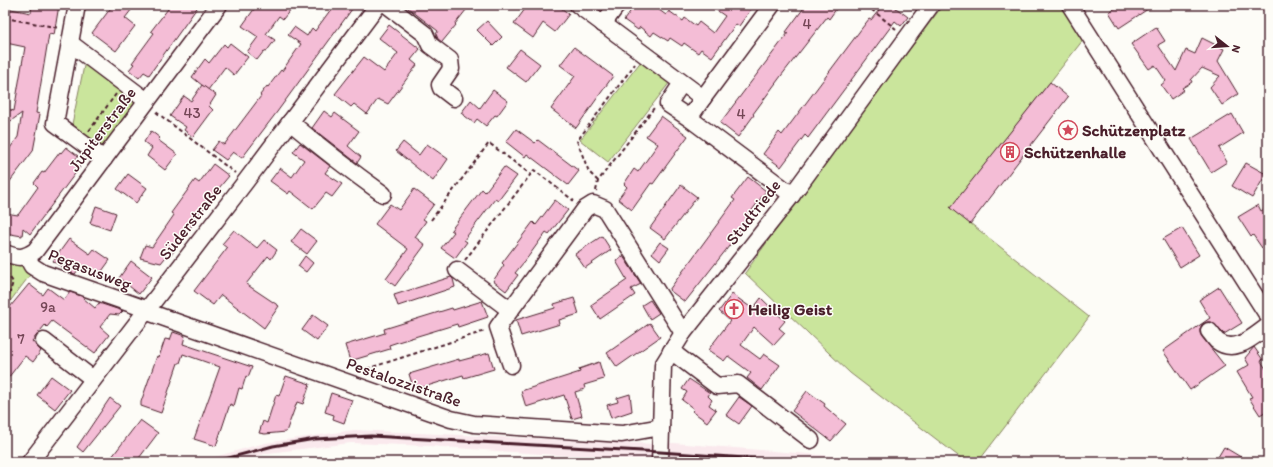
<svg xmlns="http://www.w3.org/2000/svg" width="1273" height="467" font-family="Itim,sans-serif">
  <style>
    .built { fill: #fae9ed }
    .green { fill: #cae59c; stroke: #8a8264 }
    .building { fill: #f4bdd6; stroke: #4a1f2b }
    .lines { fill: none; stroke-linecap: round; stroke-linejoin: round }
    .minor-casing { stroke: #4a1f2b; stroke-width: 19 }
    .path { stroke: #4a1f2b; stroke-width: 2; stroke-dasharray: 4 3; stroke-linecap: butt }
    .minor { stroke: #fdfcf7; stroke-width: 16 }
    .rail { stroke: #4a1f2b; stroke-width: 3 }
    .labels { text-anchor: middle; stroke-width: 3; stroke-linejoin: round; paint-order: stroke }
    .number-label { font-size: 15px; fill: #744656 }
    .street-label { font-size: 17px; fill: #4a1f2b; stroke: #fdfcf7 }
    .poi-label { font-size: 17px; font-weight: bold; fill: #4a1f2b; stroke: #fdfcf7; text-anchor: start }
  </style>
  <rect width="100%" height="100%" fill="#fdfcf7"/>
  <filter id="ink" filterUnits="userSpaceOnUse"><feTurbulence type="fractalNoise" baseFrequency=".025" numOctaves="2"/><feDisplacementMap in="SourceGraphic" scale="8" xChannelSelector="R" yChannelSelector="G"/><feConvolveMatrix kernelMatrix="1 2 1 2 8 2 1 2 1" color-interpolation-filters="sRGB"/></filter>
  <g filter="url(#ink)">
    <polygon class="built" points="354,430 655,444 674,443 905,462 652,462 429,446 351,443 268,453 238,462 203,462 211,458 265,443"/>
    <g class="green">
      <polygon points="943,5 1061,5 1083,40 951,208 1089,317 978,462 966,462 850,373 745,273 809,183"/>
      <polygon points="642,60 670,82 608,162 580,140"/>
      <polygon points="85,61 136,100 136,108 107,147 99,149 71,129"/>
      <polygon points="5,258 22,263 30,275 5,308"/>
    </g>
    <g class="building">
      <polygon points="32,5 59,5 54,35 49,34 36,113 40,114 33,151 5,188 5,155 18,137 22,113 5,125 5,120 7,109 14,111 25,47 6,43 9,17 11,9 31,13"/>
      <polygon points="113,5 135,5 125,18 135,26 116,51 92,33"/>
      <polygon points="171,5 199,5 149,75 144,72 139,78 129,70 134,64 132,63 154,33 151,31"/>
      <polygon points="257,5 287,5 291,9 283,19 279,16 266,34 275,40 266,52 264,51 257,60 247,52 258,37 242,26"/>
      <polygon points="334,5 355,5 277,112 242,158 233,152 226,160 212,150 219,141 224,145 261,96 260,95 267,86 268,87 281,70 282,71 301,44 288,35 294,27 307,36 312,28 315,31"/>
      <polygon points="404,5 470,5 455,24 456,25 442,42 438,39 436,34 438,31"/>
      <polygon points="528,5 557,5 569,14 555,32 543,23 533,38 514,24"/>
      <polygon points="635,5 646,5 653,10 655,7 666,15 669,11 683,21 685,18 696,26 699,22 713,33 725,16 709,5 754,5 739,26 736,24 712,57 701,49 698,53 684,43 682,46 670,38 668,41 654,32 651,36 640,27 638,30 624,20"/>
      <polygon points="806,5 839,5 829,19 827,17 781,76 753,114 754,115 738,137 720,123 788,33 786,32"/>
      <polygon points="883,5 892,5 908,17 901,26 895,21 808,138 805,135 781,167 763,154 779,132 782,135 862,28 869,19 871,20"/>
      <polygon points="1120,5 1154,5 1119,28 1109,12"/>
      <polygon points="487,21 502,37 493,46 477,30"/>
      <polygon points="389,25 420,49 411,60 417,65 388,104 378,99 367,114 354,104 351,107 335,94 364,57 384,72 398,53 379,38"/>
      <polygon points="1156,27 1165,41 1158,45 1176,71 1186,50 1195,54 1202,38 1224,49 1218,61 1238,94 1222,105 1210,87 1220,76 1202,68 1191,80 1192,82 1182,88 1184,90 1171,99 1161,85 1166,81 1155,65 1149,69 1131,44"/>
      <polygon points="230,43 248,57 234,75 225,67 208,90 192,77 205,59 209,63 224,44 227,47"/>
      <polygon points="574,47 613,76 576,128 551,109 575,76 560,65"/>
      <polygon points="520,49 540,64 526,82 506,67"/>
      <polygon points="1050,82 1068,97 970,224 950,208"/>
      <polygon points="202,85 216,95 209,106 213,110 193,137 184,130 186,127 170,116 184,96 191,101"/>
      <polygon points="493,90 508,101 497,116 495,115 486,126 477,119 474,123 461,113 471,100 480,108"/>
      <polygon points="324,111 332,117 335,113 359,131 348,146 361,157 357,163 312,128"/>
      <polygon points="1232,114 1243,133 1219,148 1227,162 1211,172 1191,139"/>
      <polygon points="661,116 688,136 653,184 651,183 632,210 618,199 627,187 624,184 634,169 638,172 658,144 646,136"/>
      <polygon points="516,129 535,143 538,140 579,171 568,185 527,154 525,157 506,142"/>
      <polygon points="151,131 160,138 158,140 177,154 165,170 147,156 152,148 144,142"/>
      <polygon points="403,142 419,155 427,144 448,159 433,181 396,151"/>
      <polygon points="300,143 330,166 325,173 342,184 332,197 326,193 313,209 290,191 288,194 270,181 280,168 292,177 304,160 293,152"/>
      <polygon points="66,147 78,156 74,162 80,167 30,234 23,228 22,236 5,233 5,213 18,215 38,187 34,183 42,172 44,173 60,152 61,153"/>
      <polygon points="1246,163 1266,174 1252,198 1232,186"/>
      <polygon points="213,164 229,176 214,194 171,255 169,253 161,263 140,258 145,245 152,247 174,215 171,213 195,180 199,183"/>
      <polygon points="504,167 517,176 498,201 495,199 464,240 467,242 455,258 441,248 454,232 451,230 482,189 485,192"/>
      <polygon points="128,174 147,188 136,203 117,189"/>
      <polygon points="748,177 766,191 745,220 747,222 726,250 685,302 669,290 735,200 732,198"/>
      <polygon points="681,185 697,197 665,239 650,228"/>
      <polygon points="414,189 434,204 423,219 426,221 415,237 425,245 395,286 386,279 408,249 375,224 390,204 399,210"/>
      <polygon points="555,200 568,210 549,234 546,232 528,257 515,273 518,275 506,291 493,281 504,265 502,263 533,222 536,225"/>
      <polygon points="1258,205 1261,211 1268,207 1268,243 1262,248 1253,235 1251,237 1238,217"/>
      <polygon points="96,206 116,213 110,230 90,223"/>
      <polygon points="1182,228 1199,255 1180,267 1163,239"/>
      <polygon points="301,229 317,241 307,254 291,242"/>
      <polygon points="234,230 257,248 264,240 277,250 271,259 268,256 246,284 279,306 264,328 221,295 213,305 194,291 227,248 222,244"/>
      <polygon points="602,236 611,250 585,268 575,254"/>
      <polygon points="69,239 90,254 94,249 110,260 97,278 81,266 75,274 69,272 53,261"/>
      <polygon points="660,242 669,248 660,260 652,253"/>
      <polygon points="305,256 313,263 306,272 298,266"/>
      <polygon points="623,256 641,284 631,289 635,295 600,319 591,305 627,280 616,261"/>
      <polygon points="131,261 152,277 139,294 119,278"/>
      <polygon points="451,277 453,279 455,287 398,306 394,295"/>
      <polygon points="29,284 43,295 48,288 64,300 70,292 84,297 83,298 95,308 99,303 123,311 119,315 110,314 100,327 109,335 95,353 52,321 47,327 45,325 32,341 41,351 33,362 25,356 5,382 5,313"/>
      <polygon points="1219,287 1242,323 1224,334 1212,322 1207,322 1202,324 1200,329 1200,333 1202,337 1225,366 1190,390 1163,351 1210,318 1199,300"/>
      <polygon points="732,294 753,309 761,298 785,321 779,328 785,333 774,345 754,327 741,345 760,359 764,354 780,365 762,390 747,378 751,373 728,356 724,361 708,350 730,321 719,311"/>
      <polygon points="574,298 579,314 559,320 560,324 521,336 516,320 555,308 554,304"/>
      <polygon points="650,300 659,313 650,319 642,305"/>
      <polygon points="482,301 488,317 458,327 457,324 398,342 389,345 390,349 350,361 345,345 385,333 384,329 452,308 453,310"/>
      <polygon points="313,315 328,326 317,341 302,330"/>
      <polygon points="650,323 660,337 617,367 607,353"/>
      <polygon points="173,332 185,336 183,344 252,367 248,377 246,376 242,389 239,388 234,406 230,404 216,446 194,439 220,367 183,354 180,363 178,363 161,413 141,406 141,402 157,356 159,357 165,339 170,340"/>
      <polygon points="1254,347 1263,360 1261,361 1268,372 1268,410 1260,415 1249,398 1252,397 1237,372 1249,365 1245,358"/>
      <polygon points="489,353 494,369 464,378 463,375 414,390 409,374 459,359 459,361"/>
      <polygon points="599,362 604,379 584,385 585,389 575,392 582,416 572,419 564,395 526,407 521,391 580,372 579,369"/>
      <polygon points="51,376 70,390 55,409 37,395"/>
      <polygon points="286,376 310,384 303,404 297,402 286,432 265,434 259,433 263,421 267,423 276,395 279,396"/>
      <polygon points="689,379 710,393 708,396 712,400 709,405 716,410 707,422 692,411 694,409 682,400 687,392 682,389"/>
      <polygon points="807,391 825,404 824,406 846,424 831,441 792,411"/>
      <polygon points="331,393 352,400 344,423 333,419 334,415 325,412"/>
      <polygon points="630,394 632,411 611,418 607,405 618,402 617,398"/>
      <polygon points="739,397 752,406 739,424 726,415"/>
      <polygon points="110,398 120,406 83,452 77,447"/>
      <polygon points="140,420 158,433 152,441 136,462 108,462"/>
      <polygon points="1224,447 1249,462 1215,462"/>
    </g>
    <g class="lines">
      <g class="minor-casing">
        <g id="minor">
          <polyline points="77,5 55,123 104,159"/>
          <polyline points="387,5 425,34 430,45 450,60 451,69 440,85 441,88 454,98"/>
          <polyline points="578,5 703,98 689,118 668,104 682,83"/>
          <polyline points="1070,5 1268,316"/>
          <polyline points="603,24 617,5"/>
          <polyline points="70,43 147,101"/>
          <polyline points="703,98 772,5"/>
          <polyline points="689,118 792,195"/>
          <path d="M290,122C320,147 351,171 383,194"/>
          <path d="M5,253C18,258 23,259 35,251L219,5"/>
          <polyline points="27,257 32,266 43,273 140,307 145,311 451,419 474,424 622,434 661,427"/>
          <polyline points="457,270 510,310"/>
          <path d="M1209,331C1212,334 1214,338 1217,341C1235,355 1254,336 1268,326"/>
          <polyline points="44,341 93,379"/>
          <polyline points="671,351 717,386 738,384 811,440"/>
          <polyline points="511,365 498,327 585,209 593,204 605,209 683,333"/>
          <polyline points="30,462 246,181 378,5"/>
          <polyline points="660,462 663,365 683,333 792,195 931,5"/>
        </g>
      </g>
      <g class="path">
        <polyline points="866,5 896,29"/>
        <polyline points="5,18 60,28"/>
        <polyline points="156,112 235,173"/>
        <polyline points="89,131 116,94"/>
        <polyline points="598,181 589,172 577,141 635,64"/>
        <polyline points="596,191 598,181 654,108"/>
        <polyline points="431,220 489,143 530,174"/>
        <polyline points="465,260 534,170 574,201"/>
        <polyline points="5,274 8,275 13,282 8,298 5,302"/>
        <polyline points="360,371 485,331"/>
      </g>
      <use href="#minor" class="minor"/>
      <polyline class="rail" points="214,462 273,446 315,439 371,436 660,452 799,462"/>
    </g>
  </g>
  <defs>
    <g id="sight-ring" transform="scale(1)"><circle r="9.5" fill="#fdfcf7" stroke="#d1495b" stroke-width="1.5"/><path d="M0-6L1.8-2.2L6-1.7L2.9 1.2L3.7 5.4L0 3.3L-3.7 5.4L-2.9 1.2L-6-1.7L-1.8-2.2Z" fill="#d1495b"/></g>
    <g id="building-ring" transform="scale(1)"><circle r="9.5" fill="#fdfcf7" stroke="#d1495b" stroke-width="1.5"/><path d="M-4-6H4V6H1V3H-1V6H-4ZM-2.5-4.3h1.7v1.8h-1.7ZM.8-4.3h1.7v1.8H.8ZM-2.5-1h1.7V.8h-1.7ZM.8-1h1.7V.8H.8Z" fill="#d1495b"/></g>
    <g id="church-ring" transform="scale(1)"><circle r="9.5" fill="#fdfcf7" stroke="#d1495b" stroke-width="1.5"/><path d="M-1.2-6h2.4v3.5h3.3v2.4h-3.3V6h-2.4V-.1h-3.3v-2.4h3.3Z" fill="#d1495b"/></g>
  </defs>
  <g fill-rule="evenodd">
    <use href="#sight-ring" x="1068" y="130"/>
    <use href="#building-ring" x="1010" y="152"/>
    <use href="#church-ring" x="734" y="309"/>
  </g>
  <g class="labels">
    <g class="number-label">
      <text x="807" y="29">4</text>
      <text x="192" y="118">43</text>
      <text x="741" y="119">4</text>
      <text x="48" y="312">9a</text>
      <text x="21" y="344">7</text>
    </g>
    <g class="street-label">
      <text transform="translate(102 129) rotate(-53)" y="6">Jupiterstraße</text>
      <text transform="translate(753 212) rotate(-52)" y="6">Studtriede</text>
      <text transform="translate(190 222) rotate(-52)" y="6">Süderstraße</text>
      <text transform="translate(90 269) rotate(21)" y="6">Pegasusweg</text>
      <text transform="translate(404 382) rotate(19)" y="6">Pestalozzistraße</text>
    </g>
    <g class="poi-label">
      <text x="1082" y="136">Schützenplatz</text>
      <text x="1024" y="158">Schützenhalle</text>
      <text x="748" y="315">Heilig Geist</text>
    </g>
  </g>
  <rect width="1273" height="467" fill="none" stroke="#fdfcf7" stroke-width="20"/>
  <rect x="10" y="10" width="1253" height="447" fill="none" stroke="#4a1f2b" stroke-width="1.5" filter="url(#ink)"/>
  <g transform="translate(1227 46) rotate(107)" stroke="#fdfcf7" stroke-width="3" paint-order="stroke">
  <path d="M0-3L7 15L0 10L-7 15Z" fill="#4a1f2b"/>
  <text y="-6" font-size="11" font-weight="bold" text-anchor="middle" fill="#4a1f2b">N</text>
  </g>
</svg>
